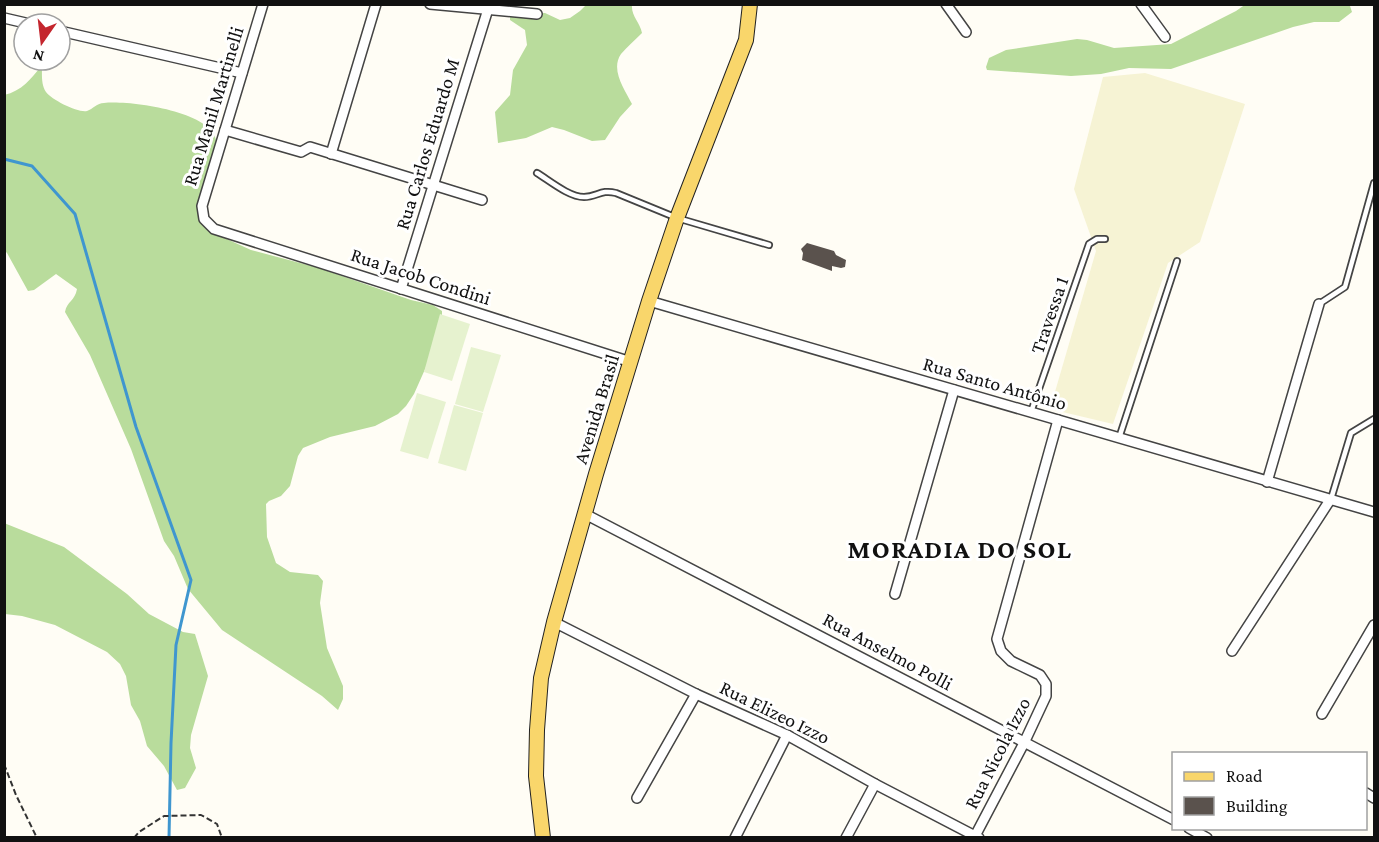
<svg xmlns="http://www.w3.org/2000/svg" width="1379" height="842" font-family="'Crimson Pro',serif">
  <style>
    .farmland { fill: #f6f3d4 }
    .forest { fill: #b9dc9c }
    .pitch { fill: #e6f2cf }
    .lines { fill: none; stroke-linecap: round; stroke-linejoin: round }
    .stream { stroke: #3f96cf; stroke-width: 3 }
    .building { fill: #5a524d }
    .lane-casing { stroke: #444; stroke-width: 8 }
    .street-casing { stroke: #444; stroke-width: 12 }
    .primary-casing { stroke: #222; stroke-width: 16 }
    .path { stroke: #333; stroke-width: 2; stroke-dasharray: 6 3; stroke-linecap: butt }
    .lane { stroke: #fff; stroke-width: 4.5 }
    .street { stroke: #fff; stroke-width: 9 }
    .primary { stroke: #f9d66b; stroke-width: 14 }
    .labels { text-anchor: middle; stroke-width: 6; stroke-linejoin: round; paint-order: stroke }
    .street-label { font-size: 20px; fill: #111; stroke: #fff }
    .district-label { font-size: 26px; font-weight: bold; letter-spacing: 1.5px; fill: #111; stroke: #fff }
  </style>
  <rect width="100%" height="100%" fill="#fffdf5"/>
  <polygon class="farmland" points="1145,73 1245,104 1200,242 1168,263 1113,424 1050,409 1096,251 1074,189 1103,77"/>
  <g class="forest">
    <polygon points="1246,4 1348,5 1350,6 1352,12 1339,22 1314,22 1293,27 1171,69 1129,68 1101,74 1071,76 987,70 986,67 989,58 1006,50 1077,39 1087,40 1114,48 1171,44 1236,11"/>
    <path d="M586,5H632C631,16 640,22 642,33C635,40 627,47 621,54C610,70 625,90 632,104L620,117L605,140L592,141L564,130L552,127L526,138L498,143L495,112L510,95L513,70L527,45L525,30L510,20V14L545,13L560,20L570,18L580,11Z"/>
    <path d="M42,65C42,74 41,85 46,92C52,100 78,113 87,111C93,109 97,103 104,103C128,100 211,111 216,140C217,144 215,150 215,154C213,177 206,199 201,222L209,231L251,250L319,268L411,300L433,305L442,311V325L434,349L414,394L406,406L398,414L375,426L330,437L303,448L298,456L290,486L281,496L269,501L266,504L267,537L276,563L290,572L318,575L323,581L320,603L327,648L343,686V699L338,710L322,696L222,630L188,589L174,556L164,541L131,449L90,355L65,312C67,301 75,301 77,289L56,274L34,290L28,291L7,253L5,251L4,95C22,91 31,79 42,65Z"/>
    <polygon points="4,523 64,547 127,594 149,614 183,632 195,634 208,676 191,735 190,748 196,768 185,788 177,790 164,766 147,746 140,721 131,705 126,676 120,664 107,652 55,625 22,616 5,614"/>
  </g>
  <g class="pitch">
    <polygon points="440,314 470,324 452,381 424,372"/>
    <polygon points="471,347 501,355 483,412 455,404"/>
    <polygon points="417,393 446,402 428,459 400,451"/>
    <polygon points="454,405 483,413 466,471 438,463"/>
  </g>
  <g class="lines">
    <polyline class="stream" points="4,159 32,166 75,214 136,427 191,580 176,645 171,743 169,838"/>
  </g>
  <polygon class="building" points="807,243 834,251 836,255 846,260 845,267 841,268 832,266 832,271 802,260 803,253 801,249"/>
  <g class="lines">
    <g class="lane-casing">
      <g id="lane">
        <path d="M537,173C550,181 569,197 584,197C597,197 601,189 616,193L677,218L769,245"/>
        <polyline points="1319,304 1345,287 1374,183"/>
        <polyline points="1031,412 1089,244 1097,239 1105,239"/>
        <polyline points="1119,438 1177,261"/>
        <polyline points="1331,499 1351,433 1374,419"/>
      </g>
    </g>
    <g class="street-casing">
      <g id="street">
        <polyline points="263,4 202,206 204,219 214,229 631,362"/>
        <polyline points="430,4 537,14"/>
        <polyline points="946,4 966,32"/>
        <polyline points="1141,4 1165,37"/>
        <polyline points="4,18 30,24"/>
        <polyline points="60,31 242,73"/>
        <polyline points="225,130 301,152 310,147 482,200"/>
        <polyline points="331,154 376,4"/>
        <polyline points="401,289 488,9"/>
        <polyline points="649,301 1374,512"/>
        <polyline points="1267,482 1319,304"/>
        <polyline points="585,514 1174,820"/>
        <polyline points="895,594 954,390"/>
        <polyline points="554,622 696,694 787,735 875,784 979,838"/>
        <polyline points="1232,651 1330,500"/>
        <polyline points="1322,714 1374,625"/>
        <polyline points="1366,793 1374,798"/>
        <polyline points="637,798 696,694"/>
        <polyline points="1189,828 1207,838"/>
        <polyline points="735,838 787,735"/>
        <polyline points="846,838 875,784"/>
        <polyline points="974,838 1024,743 1046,696 1046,684 1040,675 1011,661 1001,651 997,639 1058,420"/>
      </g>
    </g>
    <g class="primary-casing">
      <polyline id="primary" points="543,838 536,776 537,730 541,678 554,622 596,474 649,301 677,218 746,40 750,4"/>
    </g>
    <g class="path">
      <polyline points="4,764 16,795 37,838"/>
      <polyline points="134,838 139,832 164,816 201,815 217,824 222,838"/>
    </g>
    <use href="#lane" class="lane"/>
    <use href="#street" class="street"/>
    <use href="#primary" class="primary"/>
  </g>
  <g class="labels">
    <g class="street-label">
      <text transform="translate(213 106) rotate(-73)" y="7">Rua Manil Martinelli</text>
      <text transform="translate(427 144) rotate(-73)" y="7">Rua Carlos Eduardo M</text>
      <text transform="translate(421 276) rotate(18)" y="7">Rua Jacob Condini</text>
      <text transform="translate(1049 315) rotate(-71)" y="7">Travessa 1</text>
      <text transform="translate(995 383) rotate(16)" y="7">Rua Santo Antônio</text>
      <text transform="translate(596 409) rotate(-73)" y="7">Avenida Brasil</text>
      <text transform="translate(888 651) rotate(28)" y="7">Rua Anselmo Polli</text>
      <text transform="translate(775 712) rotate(26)" y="7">Rua Elizeo Izzo</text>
      <text transform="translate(997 753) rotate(-63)" y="7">Rua Nicola Izzo</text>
    </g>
    <g class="district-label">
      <text x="960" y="558">MORADIA DO SOL</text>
    </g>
  </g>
  <rect width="1379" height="842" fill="none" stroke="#111111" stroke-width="12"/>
  <rect x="1172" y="752" width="195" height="78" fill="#ffffff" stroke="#a0a0a0" stroke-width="1.5"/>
  <rect x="1184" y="772" width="30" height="9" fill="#f9d66b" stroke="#a0a0a0" stroke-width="1.5"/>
  <text x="1226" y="782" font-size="18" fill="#111111">Road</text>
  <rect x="1184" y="797" width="30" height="18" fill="#5a524d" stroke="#a0a0a0" stroke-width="1.5"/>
  <text x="1226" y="812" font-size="18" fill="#111111">Building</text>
  <g transform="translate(42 42) rotate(194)"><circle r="28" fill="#ffffff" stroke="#a0a0a0" stroke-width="1.5"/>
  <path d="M0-4.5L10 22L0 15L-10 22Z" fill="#c4262e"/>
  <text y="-9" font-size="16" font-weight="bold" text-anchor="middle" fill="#111111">N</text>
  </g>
</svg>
